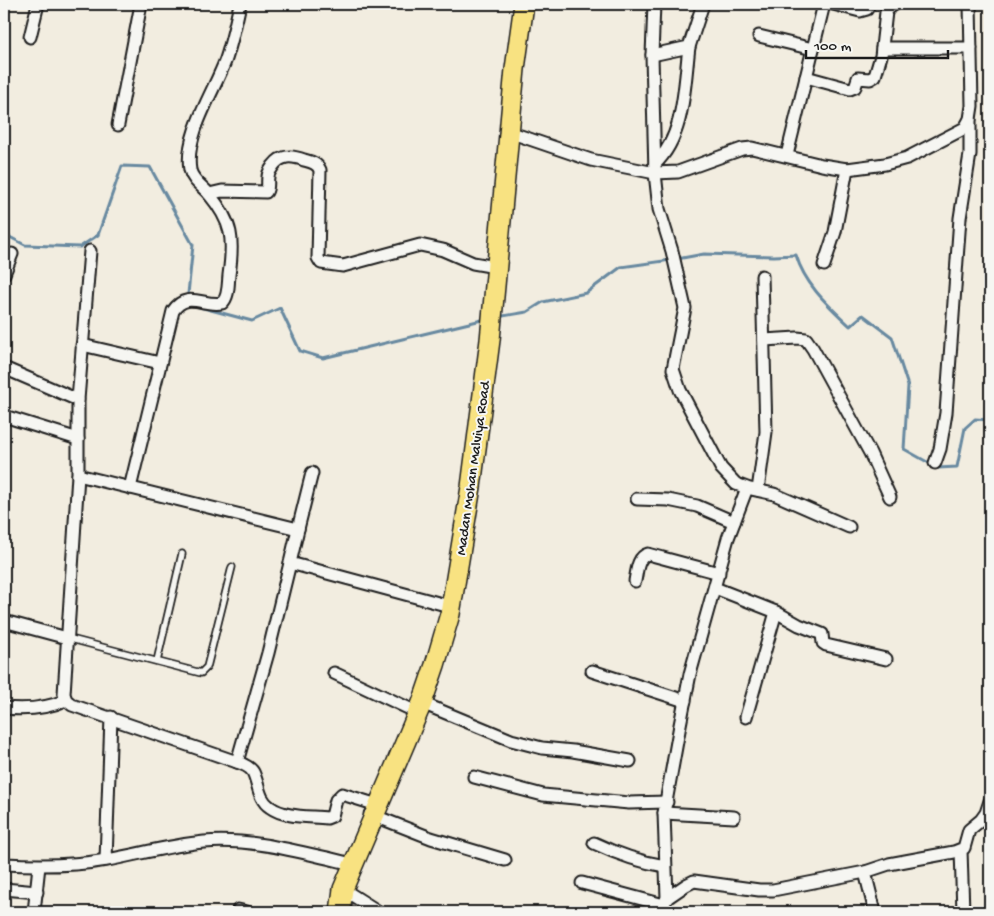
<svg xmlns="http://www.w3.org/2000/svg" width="994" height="916" font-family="'Gochi Hand',sans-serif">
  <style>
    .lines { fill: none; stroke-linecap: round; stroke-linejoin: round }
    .stream { stroke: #6789a0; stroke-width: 3 }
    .service-casing { stroke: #1c1c1c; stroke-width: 9 }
    .minor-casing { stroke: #1c1c1c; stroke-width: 15 }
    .trunk-casing { stroke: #1c1c1c; stroke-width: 22 }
    .service { stroke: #f6f6f2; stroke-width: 5.5 }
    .minor { stroke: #f6f6f2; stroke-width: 11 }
    .trunk { stroke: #f8e281; stroke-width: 19 }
    .labels { text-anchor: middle; stroke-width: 4; stroke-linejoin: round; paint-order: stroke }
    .street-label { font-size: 15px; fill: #1c1c1c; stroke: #f6f6f2 }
  </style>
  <rect width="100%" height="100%" fill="#f2ede0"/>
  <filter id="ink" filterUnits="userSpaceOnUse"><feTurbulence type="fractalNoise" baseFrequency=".02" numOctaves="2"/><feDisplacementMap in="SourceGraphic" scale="10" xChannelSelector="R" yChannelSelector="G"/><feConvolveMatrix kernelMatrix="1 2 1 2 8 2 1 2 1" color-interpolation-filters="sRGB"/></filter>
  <g filter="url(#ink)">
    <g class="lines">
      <g class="stream">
        <polyline points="4,234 25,245 80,247 98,235 122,166 150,167 193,245 188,294 190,299"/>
        <path d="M677,259L704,254L774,256L796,255C805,285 828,305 850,326L863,315L892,337L908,386L904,449L938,468L957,467L965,428L975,419L990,420"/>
        <polyline points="192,305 252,321 280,308 300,351 323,358 486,319"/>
        <polyline points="497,317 527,312 543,302 586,293 621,267 671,260"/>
      </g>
      <g class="service-casing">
        <g id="service">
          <polyline points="67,638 201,673 207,667 232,567"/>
          <polyline points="157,661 182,554"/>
        </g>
      </g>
      <g class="minor-casing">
        <g id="minor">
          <polyline points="654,4 652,55 655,173 659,209 672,251 685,308 673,369 680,390 721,468 736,484 747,488 728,538 690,674 680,725 664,813 667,898 660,912"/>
          <polyline points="833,4 860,11 867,9 869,4"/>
          <polyline points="759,36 813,49"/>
          <polyline points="30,37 38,4"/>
          <polyline points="882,48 971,48"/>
          <polyline points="652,55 689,47 703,4"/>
          <polyline points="806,77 850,89 855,87 858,78 870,79 875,76 881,56 886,12 889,8 895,4"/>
          <polyline points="118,125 141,4"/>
          <polyline points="509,132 591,160 655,173 678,172 742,149 752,148 822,165 847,169 885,164 907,158 965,128 970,119 972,106 970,4"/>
          <polyline points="787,155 824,4"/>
          <path d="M655,164C685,135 684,87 689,47"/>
          <path d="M209,194L222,191L266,192C269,187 267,182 268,177C268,172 271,170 273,166C281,155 291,155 304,160C311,162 317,163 320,170L318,258L321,263L343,266L420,245L443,250L473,263L490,266"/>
          <path d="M90,251L78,400V475L64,694L66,700L72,705L237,762C243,764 250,767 253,772C259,784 258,799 270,807C285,818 309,816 327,818L332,816L336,800L342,794L371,803"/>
          <polyline points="824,265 835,232 847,169"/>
          <polyline points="4,274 12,254"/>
          <polyline points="764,340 797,338 806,339 813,349 870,453 890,497"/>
          <polyline points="82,345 160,363"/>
          <polyline points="4,368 78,400"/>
          <polyline points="4,416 78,439"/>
          <polyline points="935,463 940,449 946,413 960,218 970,154 970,119"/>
          <polyline points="78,475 298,529 290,563 442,604"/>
          <path d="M130,488L173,311C187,290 204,307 222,303C229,297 228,284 229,275C234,239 233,223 209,194C202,186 192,180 190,170C184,135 215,90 226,59C232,41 236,22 240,4"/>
          <polyline points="751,489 774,494 849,527"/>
          <polyline points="758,490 766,432 762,276"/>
          <polyline points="637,499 668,500 697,506 734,522"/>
          <polyline points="298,529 312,473"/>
          <path d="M635,581C637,572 637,557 648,554L719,573"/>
          <polyline points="715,588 776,612 799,625 822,634 823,643 826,645 886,659"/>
          <polyline points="4,621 67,638"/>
          <polyline points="592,671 685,701"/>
          <polyline points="334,673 410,709"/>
          <polyline points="422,703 511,740 542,748 573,751 630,761"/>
          <path d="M4,708C25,710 46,709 66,700"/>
          <polyline points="746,717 776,612"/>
          <polyline points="237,762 268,653 290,563"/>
          <polyline points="474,777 543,795 629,803 667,802"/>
          <polyline points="664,813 734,817"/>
          <polyline points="370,814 431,838 505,860"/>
          <path d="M594,843C617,854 640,862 665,866"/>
          <polyline points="961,850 963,912"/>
          <polyline points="106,860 111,717"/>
          <path d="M4,864C38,866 72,866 107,860C139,854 172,845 204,842C252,838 299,852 344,862"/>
          <polyline points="865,872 875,912"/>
          <polyline points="582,883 664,905"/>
          <polyline points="341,888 379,912"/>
          <polyline points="4,889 37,892"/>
          <polyline points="667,898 686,885 694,881 759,890 773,890 865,872 889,864 954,852 964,848 969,830 981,820 986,813 990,801"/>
          <polyline points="238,910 247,912"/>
          <polyline points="34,912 39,866"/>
        </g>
      </g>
      <g class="trunk-casing">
        <polyline id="trunk" points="340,912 343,889 422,703 435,665 450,614 471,487 490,340 515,69 524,4"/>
      </g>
      <use href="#service" class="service"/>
      <use href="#minor" class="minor"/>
      <use href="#trunk" class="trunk"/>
    </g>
  </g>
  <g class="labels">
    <g class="street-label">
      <text transform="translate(472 468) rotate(-82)" y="5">Madan Mohan Malviya Road</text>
    </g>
  </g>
  <rect width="994" height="916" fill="none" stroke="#f6f6f2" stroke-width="20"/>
  <rect x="10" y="10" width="974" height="896" fill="none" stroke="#1c1c1c" stroke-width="2" filter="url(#ink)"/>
  <path d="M806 50v8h142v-8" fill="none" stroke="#1c1c1c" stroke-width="2.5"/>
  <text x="814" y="50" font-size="15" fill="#1c1c1c" stroke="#f6f6f2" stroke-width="4" paint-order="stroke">100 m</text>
</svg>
